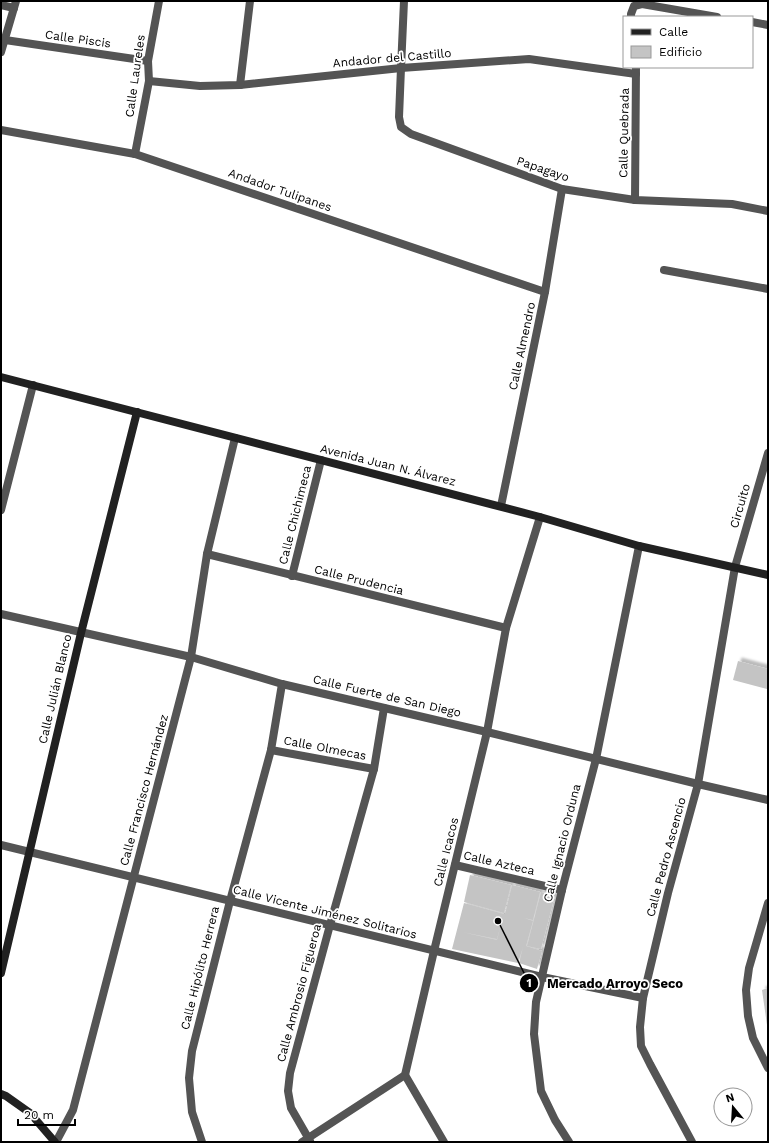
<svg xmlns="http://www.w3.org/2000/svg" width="769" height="1143" font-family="'Work Sans',sans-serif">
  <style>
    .building { fill: #c4c4c4; fill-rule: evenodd; filter: url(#shadow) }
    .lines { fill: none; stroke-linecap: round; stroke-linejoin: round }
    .service { stroke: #545454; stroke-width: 8 }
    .pedestrian { stroke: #545454; stroke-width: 8 }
    .minor { stroke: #545454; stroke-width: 8 }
    .secondary { stroke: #212121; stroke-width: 8 }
    .labels { text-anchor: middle; stroke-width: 3.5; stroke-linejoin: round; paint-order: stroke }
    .street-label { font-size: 12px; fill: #000; stroke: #fff }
    .leader { fill: none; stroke: #000; stroke-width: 1.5 }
    .callout-dot { fill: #000; stroke: #fff; stroke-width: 1.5 }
    .mark-label { font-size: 12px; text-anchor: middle; font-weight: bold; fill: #fff }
    .callout-label { font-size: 13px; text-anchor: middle; font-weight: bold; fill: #000; stroke: #fff; stroke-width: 3.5; stroke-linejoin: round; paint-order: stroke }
  </style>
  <defs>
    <filter id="shadow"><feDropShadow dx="3.5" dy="-3.5" stdDeviation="1" flood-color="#0004"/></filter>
  </defs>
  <rect width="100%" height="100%" fill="#fff"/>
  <g class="building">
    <polygon points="738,661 768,669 767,689 733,680"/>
    <polygon points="470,875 511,885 504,913 464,902"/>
    <path d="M512,885L540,892L533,920L524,918L533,921L526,946L542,951L537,969L519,963L523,947L518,963L452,949L464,903L504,914H505ZM502,920L497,940L462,932L497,939Z"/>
    <polygon points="541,892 555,895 541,949 527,946"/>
    <polygon points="768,988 768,1025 767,1025 762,990"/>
  </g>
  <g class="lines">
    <g class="service">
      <polyline points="401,68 404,1"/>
      <polyline points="455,865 562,890"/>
    </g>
    <polyline class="pedestrian" points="5,40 148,61"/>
    <g class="minor">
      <polyline points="1,5 14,8"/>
      <polyline points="631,17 631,14 634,6 642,4 717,17"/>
      <polyline points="752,22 768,25"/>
      <polyline points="1,52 16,1"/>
      <polyline points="401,68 399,117 401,127 411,134 562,189 635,200 732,204 768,211"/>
      <polyline points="149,81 200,86 240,85 401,68 529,59 636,74"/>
      <polyline points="240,85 250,1"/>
      <polyline points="1,130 135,154 545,292"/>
      <polyline points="135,154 149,81 148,61 159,1"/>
      <polyline points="635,200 636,67"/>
      <polyline points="664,270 768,289"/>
      <polyline points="501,506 545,292 562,189"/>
      <polyline points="1,510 33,385"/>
      <polyline points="207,554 506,628"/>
      <polyline points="292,576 321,460"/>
      <polyline points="1,614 191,657 282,684 487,732 698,784 768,800"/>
      <polyline points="271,750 374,769"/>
      <polyline points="1,845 542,977 643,998"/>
      <polyline points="768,903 749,968 746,990 748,1016 753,1038 768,1068"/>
      <polyline points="405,1075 444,1142"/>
      <polyline points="310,1141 291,1108 288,1091 290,1073 330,925 374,769 384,708"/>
      <polyline points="56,1142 73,1110 191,657 207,554 235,438"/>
      <polyline points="202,1142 192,1112 189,1078 192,1051 230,901 271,750 282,684"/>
      <polyline points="302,1142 405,1075 434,951 487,732 506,628 540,517"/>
      <polyline points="569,1142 555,1120 541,1091 534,1034 536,1002 562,890 596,759 639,546"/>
      <polyline points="692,1142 650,1064 641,1046 640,1027 643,998 668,893 698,784 735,567 768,453"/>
    </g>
    <g class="secondary">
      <polyline points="1,377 540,517 639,546 768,575"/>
      <polyline points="1,973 81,633 137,412"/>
      <polyline points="1,1094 6,1096 30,1113 55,1142"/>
    </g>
  </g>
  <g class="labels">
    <g class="street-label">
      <text transform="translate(78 39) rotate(8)" y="4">Calle Piscis</text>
      <text transform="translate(392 58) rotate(-5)" y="4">Andador del Castillo</text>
      <text transform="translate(135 76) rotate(-82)" y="4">Calle Laureles</text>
      <text transform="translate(624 133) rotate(-89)" y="4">Calle Quebrada</text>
      <text transform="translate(543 169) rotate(19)" y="4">Papagayo</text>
      <text transform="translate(280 190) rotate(19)" y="4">Andador Tulipanes</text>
      <text transform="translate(522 346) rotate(-78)" y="4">Calle Almendro</text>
      <text transform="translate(388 465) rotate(14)" y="4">Avenida Juan N. Álvarez</text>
      <text transform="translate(740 506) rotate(-74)" y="4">Circuito</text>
      <text transform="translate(295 515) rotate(-76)" y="4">Calle Chichimeca</text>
      <text transform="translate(359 580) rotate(14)" y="4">Calle Prudencia</text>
      <text transform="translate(55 689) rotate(-77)" y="4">Calle Julián Blanco</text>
      <text transform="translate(387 696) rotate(13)" y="4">Calle Fuerte de San Diego</text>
      <text transform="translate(325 748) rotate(11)" y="4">Calle Olmecas</text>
      <text transform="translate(144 790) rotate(-75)" y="4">Calle Francisco Hernández</text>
      <text transform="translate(562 843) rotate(-76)" y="4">Calle Ignacio Orduna</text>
      <text transform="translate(446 852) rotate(-76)" y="4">Calle Icacos</text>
      <text transform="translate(666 857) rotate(-75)" y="4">Calle Pedro Ascencio</text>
      <text transform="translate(499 863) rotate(13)" y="4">Calle Azteca</text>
      <text transform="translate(325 912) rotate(14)" y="4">Calle Vicente Jiménez Solitarios</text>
      <text transform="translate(200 968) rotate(-76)" y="4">Calle Hipólito Herrera</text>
      <text transform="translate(299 993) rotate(-75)" y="4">Calle Ambrosio Figueroa</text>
    </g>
  </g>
  <path class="leader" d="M498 921L529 983"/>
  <g class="callout-dot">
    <circle cx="498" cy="921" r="4"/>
    <circle cx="529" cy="983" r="10"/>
  </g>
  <g class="mark-label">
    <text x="529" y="987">1</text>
  </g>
  <g class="callout-label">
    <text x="615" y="988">Mercado Arroyo Seco</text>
  </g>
  <rect width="769" height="1143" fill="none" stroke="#000000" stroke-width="4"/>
  <rect x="623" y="16" width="130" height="52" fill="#ffffff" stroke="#999999"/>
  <rect x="631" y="29" width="20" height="6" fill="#212121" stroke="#999999"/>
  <text x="659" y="36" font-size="12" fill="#000000">Calle</text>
  <rect x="631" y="46" width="20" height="12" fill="#c4c4c4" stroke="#999999"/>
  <text x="659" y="56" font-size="12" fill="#000000">Edificio</text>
  <g transform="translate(733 1107) rotate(342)"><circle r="19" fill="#ffffff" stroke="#999999"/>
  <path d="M0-3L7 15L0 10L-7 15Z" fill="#000000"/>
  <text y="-6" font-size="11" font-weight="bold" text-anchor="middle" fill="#000000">N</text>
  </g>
  <path d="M18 1119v6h57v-6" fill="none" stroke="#000000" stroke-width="2"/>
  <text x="24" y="1119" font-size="12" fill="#000000" stroke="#ffffff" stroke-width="3" paint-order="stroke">20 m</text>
</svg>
